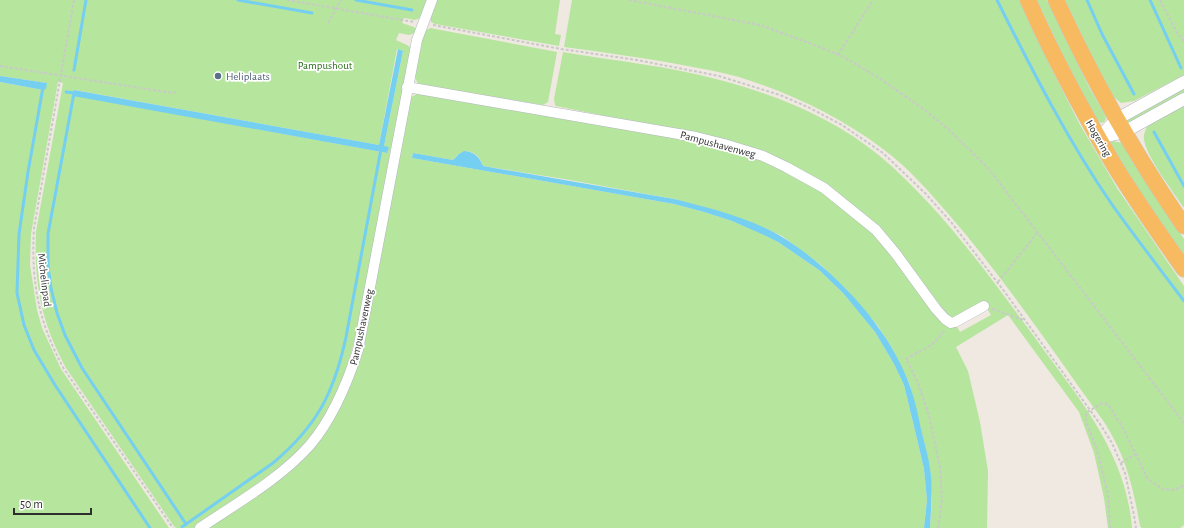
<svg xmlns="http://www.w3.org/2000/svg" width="1184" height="528" font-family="'Alegreya Sans',sans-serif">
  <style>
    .green { fill: #b6e59e; fill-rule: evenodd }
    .water { fill: #75cff0 }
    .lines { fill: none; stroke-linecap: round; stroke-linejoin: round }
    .stream { stroke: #75cff0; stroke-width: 3 }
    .minor-casing { stroke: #b4b7c1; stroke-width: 11 }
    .tertiary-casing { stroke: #b4b7c1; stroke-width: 13 }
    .trunk-casing { stroke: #c9c9c9; stroke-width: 17 }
    .path { stroke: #c9c9c9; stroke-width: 2; stroke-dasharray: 3 2; stroke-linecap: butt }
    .minor { stroke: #fff; stroke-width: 10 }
    .tertiary { stroke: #fff; stroke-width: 12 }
    .trunk { stroke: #f8ba60; stroke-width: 16 }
    .service-dot { fill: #5c6f8a; stroke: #fff; stroke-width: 1.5 }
    .labels { text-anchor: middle; stroke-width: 3.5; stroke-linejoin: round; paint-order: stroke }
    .park-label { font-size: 11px; fill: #2c6e1b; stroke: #fff }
    .service-label { font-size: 11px; fill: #4e5e75; stroke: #fff; text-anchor: start }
    .street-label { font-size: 11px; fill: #2e2e2e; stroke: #fff }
  </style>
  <rect width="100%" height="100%" fill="#efe9e1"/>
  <g class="green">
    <path d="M0,0H428L420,18L415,20L404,18L402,23L414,27L416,29L415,33L409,35L399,33L396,40L409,46L411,50L357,331L346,371L337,392L324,417L313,433L292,457L264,479L194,528H176L173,525L66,368C41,321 34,285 36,231L63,83L58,82L31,234L30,265L37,310L42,328L61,369L169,528H0V82L43,90L46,83L0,76ZM397,49L403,51L384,146L387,153L73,95L75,90L379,145Z"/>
    <path d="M436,0H560L555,34L561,35L559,46L435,24L431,22C430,14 433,7 436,0Z"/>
    <path d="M572,0H1024L1049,64L1079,123L1117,188L1184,286V525L1180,528H1142L1140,526C1133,486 1125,453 1102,419C1053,351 1006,281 951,217C931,194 908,167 883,149C843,119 798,97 751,81C734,75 716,71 698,68C653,59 609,53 564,47Z"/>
    <polygon points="1037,0 1047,0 1090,89 1105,115 1106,119 1104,122 1101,123 1096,119 1065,59"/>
    <polygon points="1065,0 1184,0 1184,75 1134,101 1121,103 1109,93"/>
    <polygon points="430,28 557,52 548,102 543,105 419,85 417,82 414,75 422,40 425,31"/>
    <path d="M563,52C615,61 669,66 720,80C777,95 836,119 881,157C942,209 991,278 1038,342C1080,400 1126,453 1132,528H1108L1104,498L1094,453L1079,412L1008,315L956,347L968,371L980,422L988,471L987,528H930L932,499L930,468L910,385L893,350L878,326L846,289L821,265L782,236L765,228L704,207L674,199L570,180L483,166C478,150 464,146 453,160L413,153L412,158L674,204L704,212L732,221L765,235L778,242L819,270L843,293L875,332L894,364L904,385L917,439L924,469L927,500L924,528H207C241,505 279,484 307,454C360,399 368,321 381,249C390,200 399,150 409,100L411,97L417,94L696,141L745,154L762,160L787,171L822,191L875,233L894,256L939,317L948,325H956L960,332L991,315L984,303L955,319C948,320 944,315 939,309L898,252L878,228L825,185L805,172L763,152L725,140L556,106L555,105L554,99Z"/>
    <polygon points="1184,88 1184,94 1129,123 1127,122 1126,119"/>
    <path d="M1184,101V208C1174,193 1145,155 1144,139C1143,133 1148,124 1152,120C1159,113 1175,106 1184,101Z"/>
    <polygon points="1113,141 1122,143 1142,177 1184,239 1184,262 1157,222 1110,143"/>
  </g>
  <g class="water">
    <polygon points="398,49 403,51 384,146 389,147 387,153 73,96 74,90 379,145"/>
    <polygon points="0,76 47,83 46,89 43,90 0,82"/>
    <path d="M464,151C474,152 479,156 483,166L674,199C707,207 753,219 782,237C834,269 889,327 910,386C915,400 918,415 921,429C924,442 928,455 930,468C933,488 931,508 930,528H924L927,500L924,469L917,439L904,385L894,364L875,332L843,293L819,270L778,242L764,235L732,221L704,212L674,204L412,158L413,153L453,160L459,154Z"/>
  </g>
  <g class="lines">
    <g class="stream">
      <polyline points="238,0 312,13"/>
      <polyline points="356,0 412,10"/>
      <path d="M997,0C1032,70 1068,141 1113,206C1136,238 1160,269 1184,301"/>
      <polyline points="1087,0 1102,34 1134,94"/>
      <polyline points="1150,0 1181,68"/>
      <polyline points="74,70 86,0"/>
      <polyline points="43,87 28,172 19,234 17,293 24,325 34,350 55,385 150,528"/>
      <polyline points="66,92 75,93"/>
      <polyline points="74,93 48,234 48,266 51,288 57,313 65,335 82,368 186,524"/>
      <polyline points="1154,132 1184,186"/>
      <path d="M182,527L273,463C317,426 334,393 346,337L381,149"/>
    </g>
    <g class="minor-casing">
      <g id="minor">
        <polyline points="407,87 696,137 724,144 763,156 786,167 824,188 876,230 896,254 936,309 945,319 951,323 955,322 984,306"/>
        <path d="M200,528C237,503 280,479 310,445C333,418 347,384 358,350L417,40L432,0"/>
      </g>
    </g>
    <g class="tertiary-casing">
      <g id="tertiary">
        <polyline points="1099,138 1117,119 1184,82"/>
        <polyline points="1099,138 1124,132 1184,99"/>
      </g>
    </g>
    <g class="trunk-casing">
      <g id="trunk">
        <path d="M1028,0C1053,57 1083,112 1114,165C1136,201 1160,235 1184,269"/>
        <path d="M1056,0C1092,79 1135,155 1184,226"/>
      </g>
    </g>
    <g class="path">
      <path d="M74,0L34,228C31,282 38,321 64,369L173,528"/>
      <polyline points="287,0 414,22"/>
      <polyline points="629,0 760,25 817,46 844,57 882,80 922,108 947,128 988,168 1184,423"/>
      <polyline points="1160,0 1177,33 1184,41"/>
      <polyline points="328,23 341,0"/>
      <polyline points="433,25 561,49 637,60 719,76 780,95 808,107 842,125 883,153 926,194 951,222 1004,291 1100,424 1112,443 1125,473 1134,515 1136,528"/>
      <polyline points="838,55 873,0"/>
      <polyline points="0,66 166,92 178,93"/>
      <polyline points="998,282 1037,233"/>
      <polyline points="992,309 1024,320"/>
      <polyline points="1121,463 1135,454"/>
      <polyline points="938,528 942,499 940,468 929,416 918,383 906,359 933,344 945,330"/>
      <polyline points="1110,528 1108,495 1097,450 1086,422 1086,413 1102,403 1108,404 1124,430 1147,478 1162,489 1175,490 1184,485"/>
    </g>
    <use href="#minor" class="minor"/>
    <use href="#tertiary" class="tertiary"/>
    <use href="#trunk" class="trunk"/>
  </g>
  <circle class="service-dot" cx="218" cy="76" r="4"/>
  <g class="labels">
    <g class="park-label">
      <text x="325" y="69">Pampushout</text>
    </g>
    <g class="service-label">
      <text x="226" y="80">Heliplaats</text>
    </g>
    <g class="street-label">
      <text transform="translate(1099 138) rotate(60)" y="4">Hogering</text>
      <text transform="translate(718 144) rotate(15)" y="4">Pampushavenweg</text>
      <text transform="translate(45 280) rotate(83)" y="4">Michelinpad</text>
      <text transform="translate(361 327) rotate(-78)" y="4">Pampushavenweg</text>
    </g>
  </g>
  <path d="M14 508v6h77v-6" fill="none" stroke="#2e2e2e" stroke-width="2"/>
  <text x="20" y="508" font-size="12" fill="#2e2e2e" stroke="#ffffff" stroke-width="3" paint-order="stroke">50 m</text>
</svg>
